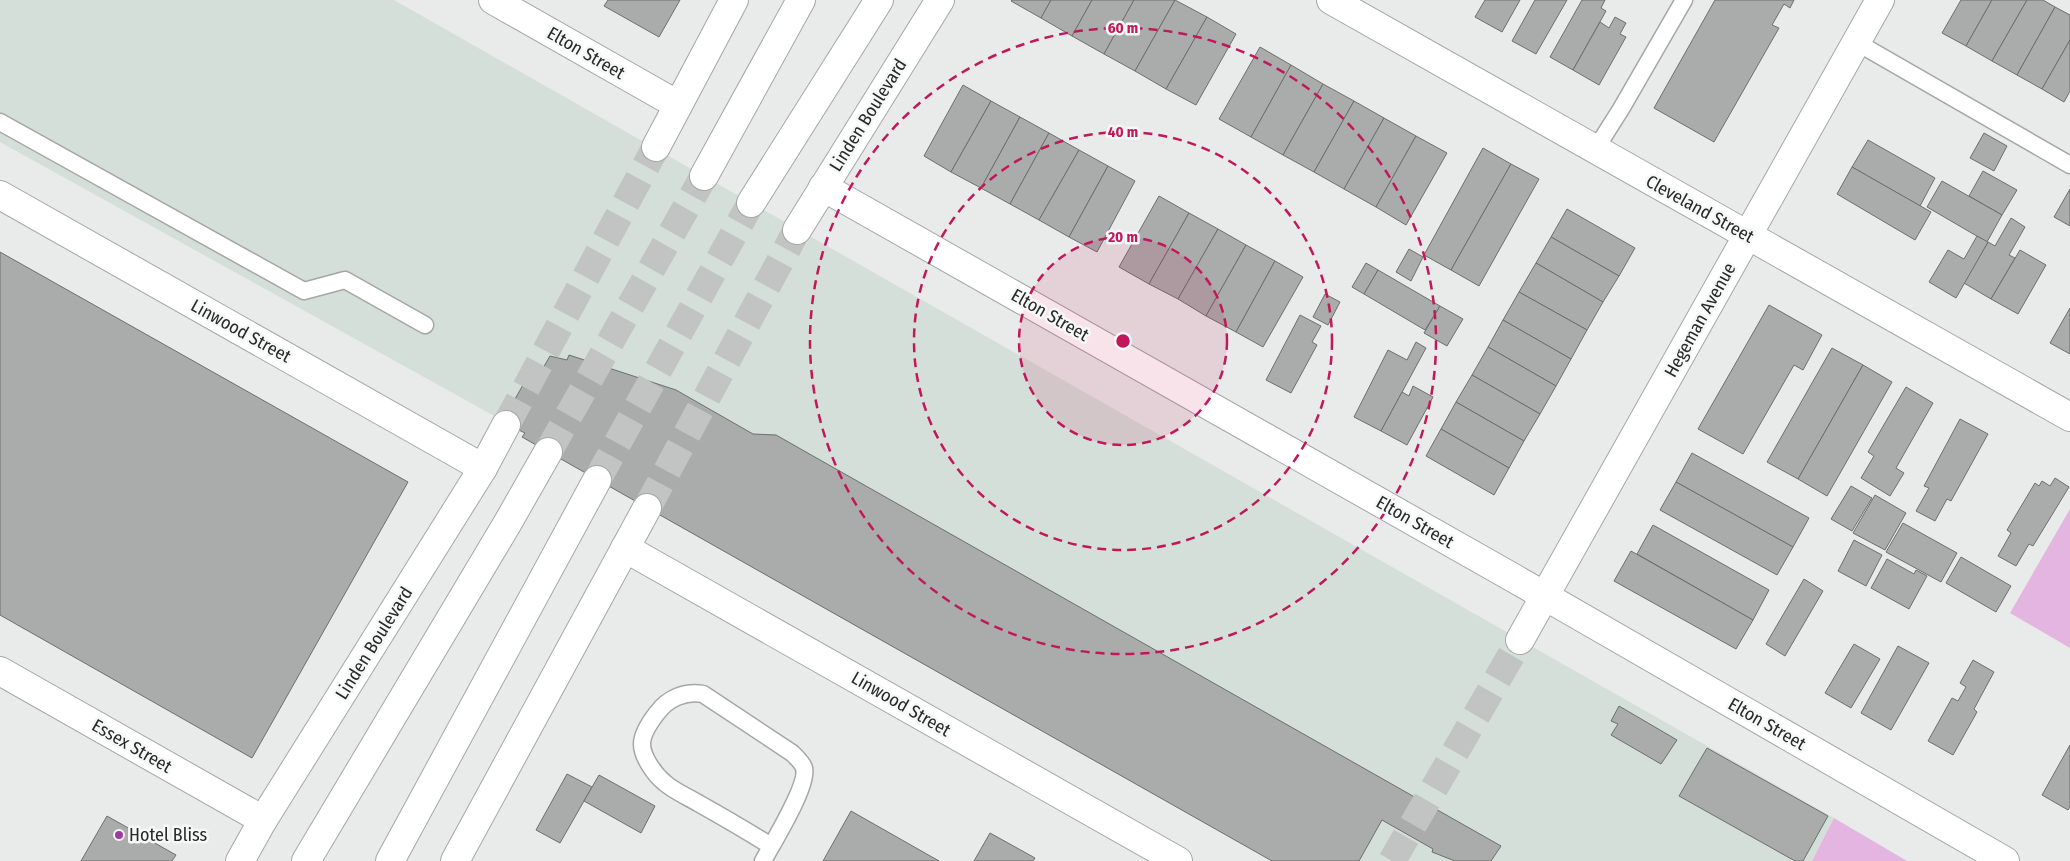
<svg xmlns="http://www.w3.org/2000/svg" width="2070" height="861" font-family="'Fira Sans Condensed',sans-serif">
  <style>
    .built { fill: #d4dfd9 }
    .green { fill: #e4b5e1 }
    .building { fill: #a9acaa; stroke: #6c6f6e }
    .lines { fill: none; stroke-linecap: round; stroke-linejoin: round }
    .street-tunnel { stroke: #c1c4c2; stroke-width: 28; stroke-dasharray: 28 14; stroke-linecap: butt }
    .secondary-tunnel { stroke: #c1c4c2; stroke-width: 28; stroke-dasharray: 28 14; stroke-linecap: butt }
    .highway-tunnel { stroke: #c1c4c2; stroke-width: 28; stroke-dasharray: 28 14; stroke-linecap: butt }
    .lane-casing { stroke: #a4a7a5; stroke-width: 19 }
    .street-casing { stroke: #a4a7a5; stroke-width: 30 }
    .secondary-casing { stroke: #a4a7a5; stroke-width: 30 }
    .highway-casing { stroke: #a4a7a5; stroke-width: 30 }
    .lane { stroke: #fff; stroke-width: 16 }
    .street { stroke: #fff; stroke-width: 28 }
    .secondary { stroke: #fff; stroke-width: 28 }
    .highway { stroke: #fff; stroke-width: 28 }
    .ring { fill: none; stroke: #c2185b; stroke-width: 2.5; stroke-dasharray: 9 6 }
    .poi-dot { fill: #a03a9e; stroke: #f5f8f7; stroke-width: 2 }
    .labels { text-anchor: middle; stroke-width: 5; stroke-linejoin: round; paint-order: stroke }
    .street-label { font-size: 18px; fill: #272928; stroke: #f5f8f7 }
    .poi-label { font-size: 18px; fill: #272928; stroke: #f5f8f7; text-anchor: start }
    .centre { fill: #c2185b; stroke: #f5f8f7; stroke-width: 2.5 }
    .ring-label { font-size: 15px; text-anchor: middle; font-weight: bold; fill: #c2185b; stroke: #f5f8f7; stroke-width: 5; stroke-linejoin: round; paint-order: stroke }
  </style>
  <rect width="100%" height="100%" fill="#e8ebe9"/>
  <polygon class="built" points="0,0 394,0 1834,818 1812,861 1272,861 548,452 525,433 0,142"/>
  <g class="green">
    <polygon points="2070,509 2070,648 2010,613"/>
    <polygon points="1834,818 1907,861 1812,861"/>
  </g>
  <g class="building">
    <polygon points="608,0 680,0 659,37 604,6"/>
    <polygon points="1012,0 1051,0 1041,18 1011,1"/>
    <polygon points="1051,0 1092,0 1072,36 1041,18"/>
    <polygon points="1092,0 1134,0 1104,54 1072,36"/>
    <polygon points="1134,0 1175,0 1135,71 1104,54"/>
    <polygon points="1175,0 1207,17 1166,89 1135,71"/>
    <polygon points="1485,0 1520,0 1502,32 1475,17"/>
    <polygon points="1535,0 1567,0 1536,54 1512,41"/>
    <polygon points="1582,0 1605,0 1601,8 1606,11 1573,70 1550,57"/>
    <polygon points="1715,0 1794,0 1790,8 1784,4 1772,25 1779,28 1714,142 1654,108"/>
    <polygon points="1961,0 1992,0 1966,46 1942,33"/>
    <polygon points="1992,0 2027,0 1992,61 1966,46"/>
    <polygon points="2027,0 2043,0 2055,7 2017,75 1992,61"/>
    <polygon points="2055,7 2070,15 2070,40 2042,89 2017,75"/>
    <polygon points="1207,17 1236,34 1196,105 1166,89"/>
    <polygon points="1615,17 1626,23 1620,34 1626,37 1599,85 1573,70 1600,22 1609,28"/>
    <polygon points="2070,40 2070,91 2064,102 2042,89"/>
    <polygon points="1260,47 1291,65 1251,137 1219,119"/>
    <polygon points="1291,65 1323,84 1283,155 1251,137"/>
    <polygon points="1323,84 1354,101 1314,172 1283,155"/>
    <polygon points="963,85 991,101 951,172 924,156"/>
    <polygon points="991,101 1020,117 981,188 951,172"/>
    <polygon points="1354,101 1384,118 1344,189 1314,172"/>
    <polygon points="1020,117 1049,133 1010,204 981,188"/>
    <polygon points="1384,118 1416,136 1376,207 1344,189"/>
    <polygon points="1049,133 1079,150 1039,220 1010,204"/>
    <polygon points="1984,133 2007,146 1994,171 1970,158"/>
    <polygon points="1416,136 1447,153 1406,225 1376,207"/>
    <polygon points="1868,140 1935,178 1920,206 1852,167"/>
    <polygon points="1483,148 1511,164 1451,270 1424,255"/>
    <polygon points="1079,150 1108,166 1069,237 1039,220"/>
    <polygon points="1511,164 1539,179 1479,286 1451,270"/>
    <polygon points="1108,166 1135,181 1097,252 1069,237"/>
    <polygon points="1852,167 1931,212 1915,240 1837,194"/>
    <polygon points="1983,171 2017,190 2002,215 1969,196"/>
    <polygon points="1942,181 2002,215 1987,242 1927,207"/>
    <polygon points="2070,189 2070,226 2054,217"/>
    <polygon points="1159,196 1189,213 1149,284 1119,267"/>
    <polygon points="1567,209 1635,248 1619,276 1551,237"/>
    <polygon points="1189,213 1218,229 1178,299 1149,284"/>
    <polygon points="2011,218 2025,227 2009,255 2015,258 1991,299 1964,283 1988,242 1995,246"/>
    <polygon points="1218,229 1246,245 1206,316 1178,299"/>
    <polygon points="1977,236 1988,242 1956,298 1929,282 1948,250 1964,259"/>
    <polygon points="1551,237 1619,276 1603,302 1536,263"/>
    <polygon points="1246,245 1275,261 1236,332 1206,316"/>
    <polygon points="1409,249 1423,257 1411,281 1396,272"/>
    <polygon points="2020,250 2046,265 2018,314 1991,299"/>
    <polygon points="0,252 408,482 252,758 0,615"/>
    <polygon points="1275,261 1303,277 1263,347 1236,332"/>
    <polygon points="1366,263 1378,270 1364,294 1352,287"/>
    <polygon points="1536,263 1603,302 1587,330 1519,292"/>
    <polygon points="1378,270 1440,306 1425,330 1364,294"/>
    <polygon points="1519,292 1587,330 1571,359 1503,320"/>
    <polygon points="1325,294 1340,302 1328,325 1313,317"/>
    <polygon points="1769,305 1822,335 1803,370 1794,365 1743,454 1698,429"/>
    <polygon points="1440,306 1463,319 1447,346 1424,333"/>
    <polygon points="2070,308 2070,354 2050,343"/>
    <polygon points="1300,315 1321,326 1312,342 1317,345 1291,393 1266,380"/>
    <polygon points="1503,320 1571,359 1556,386 1488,347"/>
    <polygon points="1416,342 1426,348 1381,431 1354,417 1388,350 1407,360"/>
    <polygon points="1488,347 1556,386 1540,414 1472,375"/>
    <polygon points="1832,348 1863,365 1798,479 1767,462"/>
    <polygon points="569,355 676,390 753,434 776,435 1501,846 1491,861 1455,861 1432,852 1433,849 1382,820 1359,861 1272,861 522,437 525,433 502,422 528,376 535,382 550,356 567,360"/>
    <polygon points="1863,365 1892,382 1827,496 1798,479"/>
    <polygon points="1472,375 1540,414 1524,441 1456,402"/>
    <polygon points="1413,386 1433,397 1407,445 1381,431 1402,392 1409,396"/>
    <polygon points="1906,387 1933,403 1896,468 1904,473 1890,496 1861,478 1874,456 1868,452"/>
    <polygon points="1456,402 1524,441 1509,468 1441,429"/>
    <polygon points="1960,419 1988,434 1951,501 1947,499 1935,521 1916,511 1929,488 1924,486"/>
    <polygon points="1441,429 1509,468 1494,495 1426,456"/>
    <polygon points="1692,453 1809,518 1793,547 1676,482"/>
    <polygon points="2055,478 2069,487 2033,546 2029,544 2016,566 1998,556 2011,533 2007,530 2035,483 2039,486 2042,481 2050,486"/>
    <polygon points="1676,482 1793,547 1777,575 1660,510"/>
    <polygon points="1851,486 1872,498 1852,531 1831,519"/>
    <polygon points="1875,495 1906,513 1885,550 1853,533"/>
    <polygon points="1903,523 1957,553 1941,582 1886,552"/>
    <polygon points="1653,525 1769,590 1753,620 1637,554"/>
    <polygon points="1854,540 1882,555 1866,586 1838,571"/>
    <polygon points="1631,551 1753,620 1736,649 1614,581"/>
    <polygon points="1961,557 2011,586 1996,612 1946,583"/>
    <polygon points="1887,559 1914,574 1916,570 1927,576 1909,609 1871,588"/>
    <polygon points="1804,579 1823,591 1785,656 1766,644"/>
    <polygon points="1854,644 1880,659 1851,708 1825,693"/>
    <polygon points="1898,646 1929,663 1891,730 1861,713"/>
    <polygon points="1973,660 1994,672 1974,709 1977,712 1953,755 1928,741 1952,698 1958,701 1966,687 1960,683"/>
    <polygon points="1619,706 1677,740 1661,764 1611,735 1618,724 1611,721"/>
    <polygon points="2070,745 2070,807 2068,810 2042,795"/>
    <polygon points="1707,748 1828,816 1803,861 1795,861 1679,796"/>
    <polygon points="567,774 592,787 560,843 536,830"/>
    <polygon points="599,775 655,806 641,833 584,801"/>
    <polygon points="851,811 939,861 823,861"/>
    <polygon points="107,816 176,855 172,861 81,861"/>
    <polygon points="990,833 1035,858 1033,861 974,861"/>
  </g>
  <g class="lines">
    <polyline class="street-tunnel" points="1392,861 1520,640"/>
    <g class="secondary-tunnel">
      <polyline points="506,425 656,147"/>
      <polyline points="647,508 797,230"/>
    </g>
    <g class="highway-tunnel">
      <polyline points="548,452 704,176"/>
      <polyline points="597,480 751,203"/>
    </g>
    <g class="lane-casing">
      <g id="lane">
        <polyline points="1856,42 2070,165"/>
        <polyline points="0,122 304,291 345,280 425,325"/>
        <polyline points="1595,150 1621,109 1684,0"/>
        <path d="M763,861C772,844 809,785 804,768C802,762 796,757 792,753L703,694C685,691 668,698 657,713C650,722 642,734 642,744C642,757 655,775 665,783C674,791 688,797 698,803C723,817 747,831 771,846"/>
      </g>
    </g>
    <g class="street-casing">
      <g id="street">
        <polyline points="493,0 678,105"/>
        <polyline points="1331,0 2070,417"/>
        <polyline points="823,187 1510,576 2005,861"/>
        <polyline points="0,195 483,468"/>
        <polyline points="625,548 1178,861"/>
        <polyline points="1520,640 1880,0"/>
        <polyline points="0,671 263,820"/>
      </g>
    </g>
    <g class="secondary-casing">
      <g id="secondary">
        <polyline points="656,147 734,0"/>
        <polyline points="797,230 940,0"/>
        <polyline points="240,861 263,820 483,468 506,425"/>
        <polyline points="455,861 647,508"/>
      </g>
    </g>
    <g class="highway-casing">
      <g id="highway">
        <polyline points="704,176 801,0"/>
        <polyline points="751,203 879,0"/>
        <polyline points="306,861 507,524 548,452"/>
        <polyline points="390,861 597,480"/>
      </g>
    </g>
    <use href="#lane" class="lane"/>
    <use href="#street" class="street"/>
    <use href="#secondary" class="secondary"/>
    <use href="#highway" class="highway"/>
  </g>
  <circle cx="1123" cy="341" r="104" fill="#c2185b" fill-opacity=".12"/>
  <g class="ring">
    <circle cx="1123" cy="341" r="104"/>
    <circle cx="1123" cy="341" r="209"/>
    <circle cx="1123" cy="341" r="313"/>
  </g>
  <circle class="poi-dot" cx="119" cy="835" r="5"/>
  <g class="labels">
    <g class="street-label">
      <text transform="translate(586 53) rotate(30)" y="6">Elton Street</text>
      <text transform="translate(868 115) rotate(-58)" y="6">Linden Boulevard</text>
      <text transform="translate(1700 209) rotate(29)" y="6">Cleveland Street</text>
      <text transform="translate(1050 315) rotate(30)" y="6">Elton Street</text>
      <text transform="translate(1700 320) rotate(-61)" y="6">Hegeman Avenue</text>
      <text transform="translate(241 331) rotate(29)" y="6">Linwood Street</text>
      <text transform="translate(1415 522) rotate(30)" y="6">Elton Street</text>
      <text transform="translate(374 643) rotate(-58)" y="6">Linden Boulevard</text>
      <text transform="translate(901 704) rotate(30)" y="6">Linwood Street</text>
      <text transform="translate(1767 724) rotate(30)" y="6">Elton Street</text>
      <text transform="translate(132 746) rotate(30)" y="6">Essex Street</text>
    </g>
    <g class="poi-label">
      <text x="129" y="841">Hotel Bliss</text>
    </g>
  </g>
  <circle cx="1123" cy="341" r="8" class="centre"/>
  <g class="ring-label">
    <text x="1123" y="33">60 m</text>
    <text x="1123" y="137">40 m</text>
    <text x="1123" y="242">20 m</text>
  </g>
</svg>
